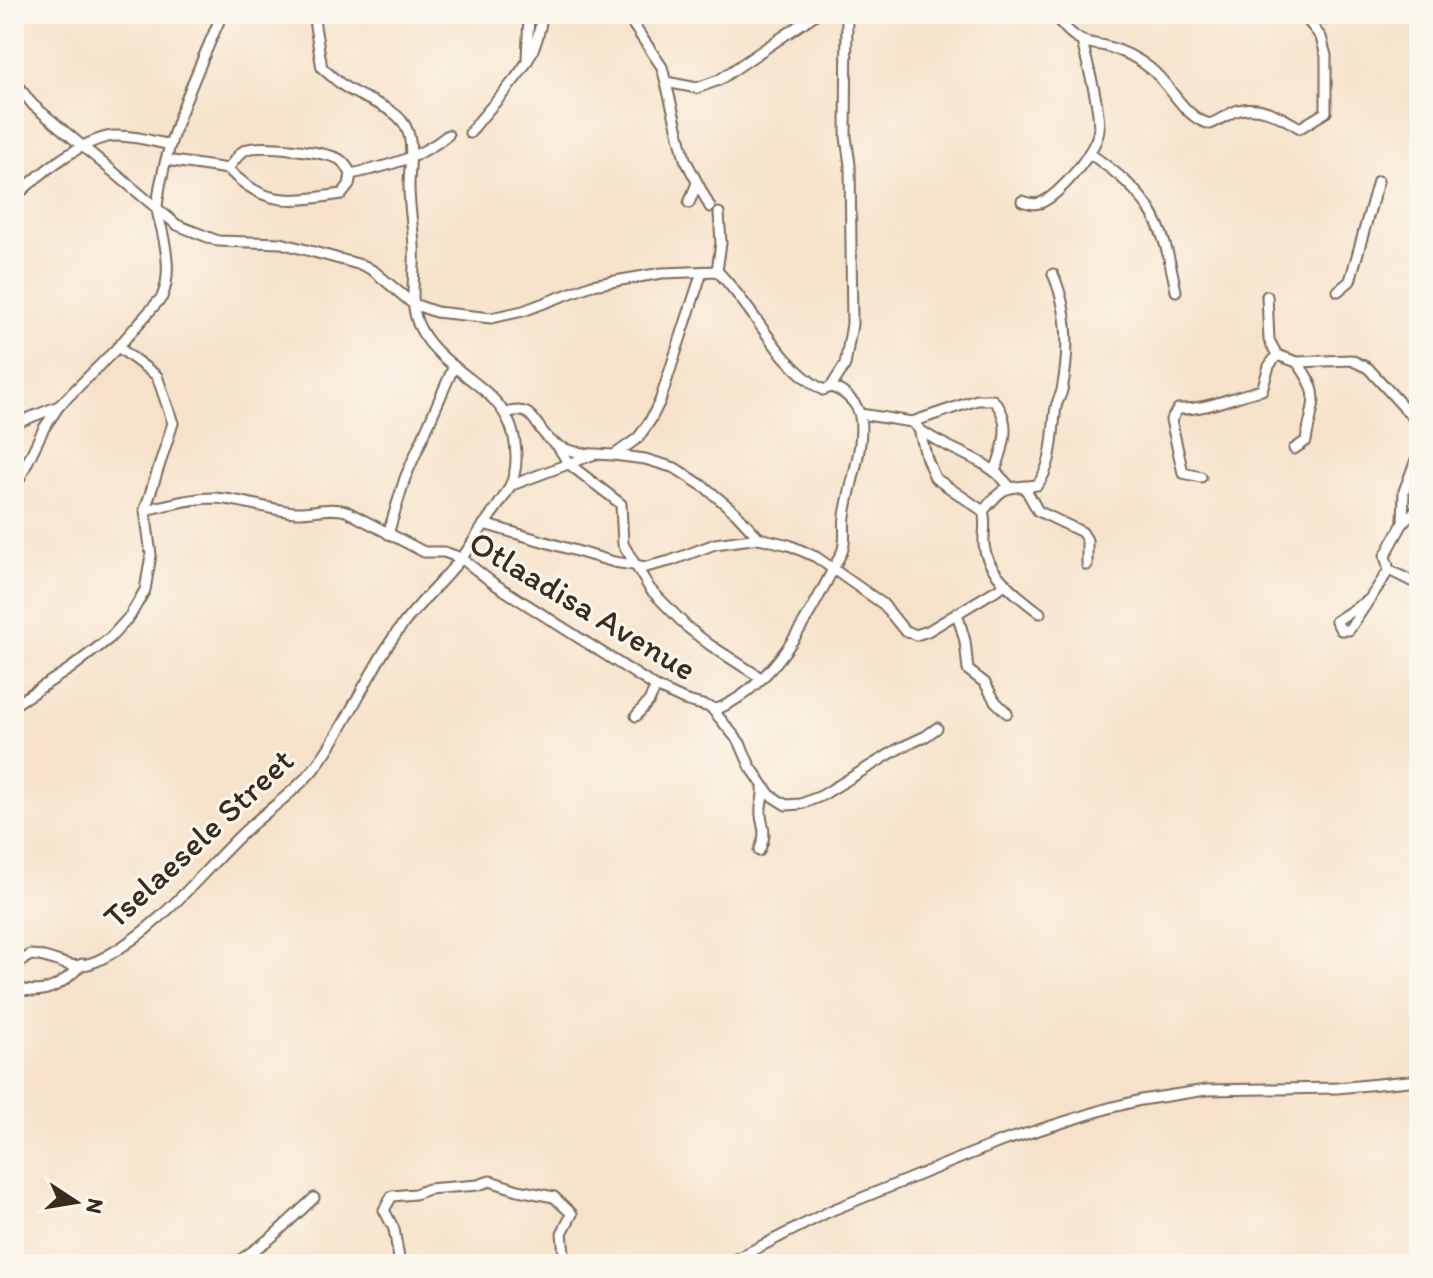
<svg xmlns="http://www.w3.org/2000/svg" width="1433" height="1278" font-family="Itim,sans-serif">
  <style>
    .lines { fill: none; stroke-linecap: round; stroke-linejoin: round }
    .street-casing { stroke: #7c6a5a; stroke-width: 13 }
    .street { stroke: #fff; stroke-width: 9 }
    .labels { text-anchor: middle; stroke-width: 6; stroke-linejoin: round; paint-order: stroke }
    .street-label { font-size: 34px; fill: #3b2a1e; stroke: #fbf7ec }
  </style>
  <rect width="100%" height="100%" fill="#fbf7ec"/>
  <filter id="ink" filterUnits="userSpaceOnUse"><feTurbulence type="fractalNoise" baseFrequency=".0125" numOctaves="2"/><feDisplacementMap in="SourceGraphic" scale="16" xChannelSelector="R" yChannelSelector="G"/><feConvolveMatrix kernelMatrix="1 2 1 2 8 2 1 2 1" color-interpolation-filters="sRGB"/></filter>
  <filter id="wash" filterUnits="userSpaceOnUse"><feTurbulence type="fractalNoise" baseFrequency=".006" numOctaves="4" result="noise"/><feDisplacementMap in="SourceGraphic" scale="32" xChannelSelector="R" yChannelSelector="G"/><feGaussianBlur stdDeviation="1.8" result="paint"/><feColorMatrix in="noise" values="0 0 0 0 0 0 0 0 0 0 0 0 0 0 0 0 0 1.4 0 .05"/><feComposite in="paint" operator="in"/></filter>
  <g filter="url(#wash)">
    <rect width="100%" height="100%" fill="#f6e2ca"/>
  </g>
  <g filter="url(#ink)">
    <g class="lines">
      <g class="street-casing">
        <g id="street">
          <polyline points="626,14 662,67 685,159 710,207"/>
          <path d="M1053,14C1061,23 1070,35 1081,40C1088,44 1097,44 1105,46C1121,50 1138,58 1151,69C1171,85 1184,118 1210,124C1218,121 1225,116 1233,112C1257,102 1280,116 1300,128L1326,112V56L1321,37L1304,16L1279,14"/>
          <polyline points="1304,16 1325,19 1340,17 1340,14"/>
          <polyline points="527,59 529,14"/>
          <path d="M14,81L33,105L177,225L218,241L281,243L365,266L375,272L413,304L436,312L491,318L523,311L592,285L662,273L717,271C755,308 776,363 823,390L831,387C844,391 858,403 860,417C865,446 849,486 845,516C843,529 847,540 842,552C813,607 778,685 717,709L684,700L656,687L493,583L461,558L444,552H424L346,511C328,506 313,513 295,512C268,510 241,499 214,498C191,498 167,505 145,510"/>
          <polyline points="666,82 697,88 719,80 816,14"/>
          <path d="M470,133C500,91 537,70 542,14"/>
          <path d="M1089,153C1151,196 1162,218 1176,291"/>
          <path d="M166,160L228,169C233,162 238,154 245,150C260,143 324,152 339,159C345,163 348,168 351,174"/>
          <path d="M228,169C265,208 293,201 342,194L349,185L351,174C385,167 420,158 448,135"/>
          <path d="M14,198C37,176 81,139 114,136C133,135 152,141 170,145"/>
          <path d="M1022,201C1028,203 1033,205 1040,203C1059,197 1100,147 1099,127C1098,98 1088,68 1082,41"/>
          <polyline points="689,203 697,183"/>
          <polyline points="717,271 721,243 719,213"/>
          <polyline points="1338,291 1350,281 1378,181"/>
          <polyline points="1267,296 1269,340 1277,355 1297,362 1351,360 1368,368 1419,424"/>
          <polyline points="831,387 845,365 852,324 850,165 846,137 847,14"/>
          <path d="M506,413C535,404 533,425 550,440C561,450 578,453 593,454"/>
          <polyline points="860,414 912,422 919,429 927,459 935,478 983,511"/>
          <path d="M912,422L977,400H993C1013,420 1004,448 995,471"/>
          <polyline points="14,424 59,406"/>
          <path d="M919,429C947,451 987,457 1009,486"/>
          <polyline points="557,445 569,464 621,504 623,544 650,589 687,627 710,645 761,678"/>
          <path d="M1294,449L1306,441C1312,402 1324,398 1297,362"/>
          <polyline points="1419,452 1404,491 1403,523 1385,556 1389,570 1419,585"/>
          <polyline points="614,455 645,459 675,468 706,488 736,513 759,538 789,545 816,557 883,604 904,630 916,635 928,631 1006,584"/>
          <path d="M1201,477L1183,473L1171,420L1178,409C1208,410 1233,396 1262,390L1269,366L1277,355"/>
          <polyline points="512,485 595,454 614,455 638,438 650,421 660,401 702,272"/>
          <polyline points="1024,486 1038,511 1082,532 1087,540 1087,565"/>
          <path d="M14,490L44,428L59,406L118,347L162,297C171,276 167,252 162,230C160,222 157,215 157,206C165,138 196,76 222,14"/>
          <polyline points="1403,523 1419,507"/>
          <polyline points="484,524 614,562 646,567 670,561 715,544 759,538"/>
          <polyline points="388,534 405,478 454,366"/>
          <polyline points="1367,601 1336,621 1341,630 1349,630 1389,570"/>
          <polyline points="957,613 965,641 968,670 985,683 995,701 1007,713"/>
          <path d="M1040,613C1019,597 986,573 984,544C983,532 987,523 983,511C1007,483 1003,489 1037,485C1054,465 1052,432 1056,407C1057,401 1061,396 1062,390C1070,350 1069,311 1053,274"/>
          <polyline points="14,705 71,668 110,638 130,616 145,590 151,555 145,510 173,423 157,376 118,347"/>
          <polyline points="713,710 740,743 750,766 770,795 786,805 801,804 821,796 898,749 926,736 937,728"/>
          <polyline points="636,716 649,701 656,687"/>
          <path d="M759,851C770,827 759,827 761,807C762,799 764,796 763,788"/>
          <path d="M14,973L20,963L30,955C61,956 68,977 105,957C162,926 199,875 245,831C267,810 293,794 313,770C345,729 365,678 395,635C414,608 438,586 459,561C468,551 475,538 483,526C499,503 517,486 516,457C516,387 450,381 421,330C407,305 416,274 414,246C413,226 409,207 409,186C409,165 416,138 402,121C390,106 366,100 350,90C339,84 331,75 322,68L313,14"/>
          <path d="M14,977L20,989C47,996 64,983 82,964"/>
          <polyline points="235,1264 272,1237 314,1198"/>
          <polyline points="400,1264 394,1229 384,1210 392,1196 415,1194 428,1189 478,1185 490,1181 518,1190 554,1197 572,1214 562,1233 565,1264"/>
          <polyline points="726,1264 830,1211 1000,1142 1109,1108 1141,1100 1206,1090 1337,1088 1419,1080"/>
        </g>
      </g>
      <use href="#street" class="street"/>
    </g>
  </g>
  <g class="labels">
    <g class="street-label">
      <text transform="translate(583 605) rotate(31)" y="12">Otlaadisa Avenue</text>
      <text transform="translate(198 838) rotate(-43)" y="12">Tselaesele Street</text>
    </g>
  </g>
  <rect width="1433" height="1278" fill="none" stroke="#fbf7ec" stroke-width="48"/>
  <g transform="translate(76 1202) rotate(102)" stroke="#fbf7ec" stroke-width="6" paint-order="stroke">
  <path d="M0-6L14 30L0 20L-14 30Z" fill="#3b2a1e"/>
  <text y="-12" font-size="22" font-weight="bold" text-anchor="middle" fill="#3b2a1e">N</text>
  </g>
</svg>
